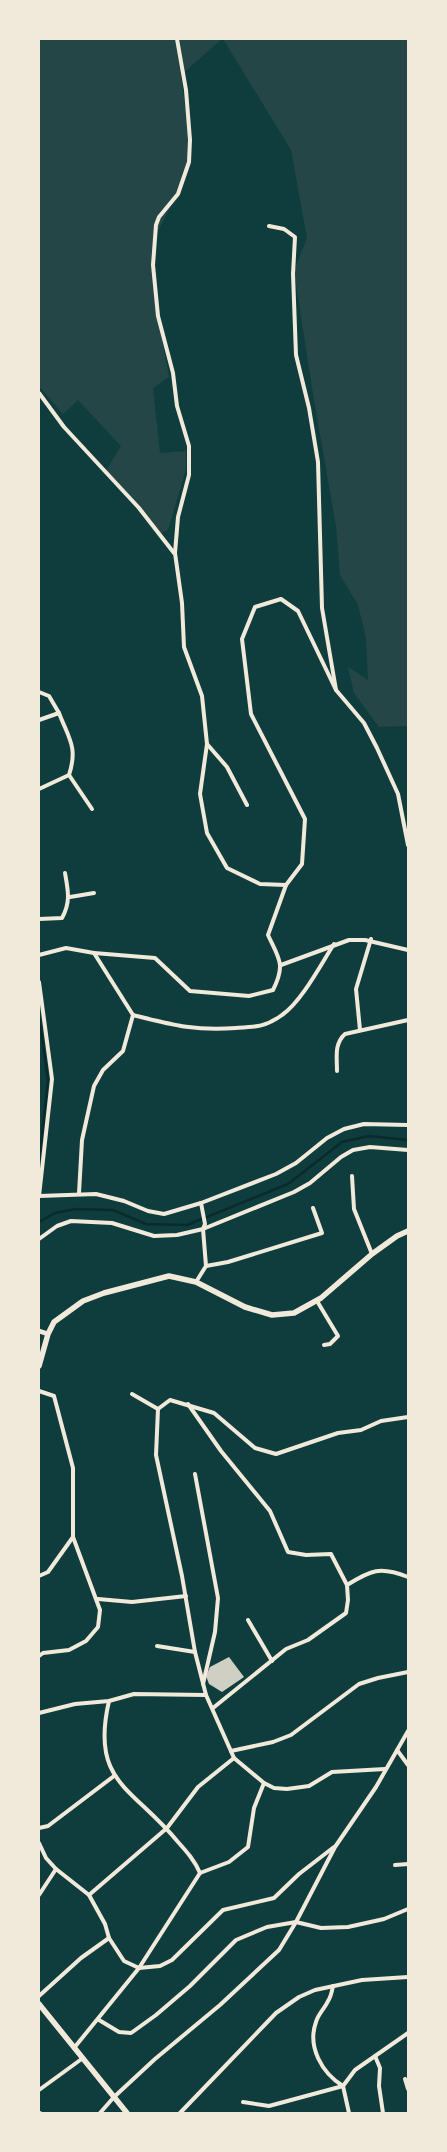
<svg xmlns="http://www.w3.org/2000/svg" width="447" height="2152" font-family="'Public Sans',sans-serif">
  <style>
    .green { fill: #244646 }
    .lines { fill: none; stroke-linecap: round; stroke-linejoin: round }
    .stream { stroke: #0a2a2b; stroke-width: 2.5 }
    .building { fill: #cfcfc3 }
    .minor { stroke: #f1e9da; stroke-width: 4 }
    .tertiary { stroke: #f1e9da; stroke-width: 4.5 }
    .primary { stroke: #f1e9da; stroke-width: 5.5 }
  </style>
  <rect width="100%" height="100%" fill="#0f3d3e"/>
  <g class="green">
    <polygon points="39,39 222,39 181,75 187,124 189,170 154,239 155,301 169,377 153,388 160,453 186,451 186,469 168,530 159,534 105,472 121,446 78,400 63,414 39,386"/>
    <polygon points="223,39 408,39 408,726 379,727 354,693 348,667 368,680 366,638 358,605 340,575 336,526 313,394 294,271 307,238 291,150"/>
  </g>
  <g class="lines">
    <g class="stream">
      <polyline points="39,1016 48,1080 39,1164"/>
      <polyline points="39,1222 55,1213 76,1209 113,1210 146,1224 187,1225 288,1184 342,1142 369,1136 408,1140"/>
    </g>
  </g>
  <polygon class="building" points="229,1657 244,1677 222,1692 209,1684 206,1676 210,1667"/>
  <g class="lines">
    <g class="minor">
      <polyline points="177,39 186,90 190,140 189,162 178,194 159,217 156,225 153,265 158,316 173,373 177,406 189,446 189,475 178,517 175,553 182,603 184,647 202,696 207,744 200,794 207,833 227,868 260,884 286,885"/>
      <polyline points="269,226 284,229 295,237 293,274 296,355 309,408 318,462 322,608 336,690 364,723 377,748 398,794 408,845"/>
      <polyline points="39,393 64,427 139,508 174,553"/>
      <polyline points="39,692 49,696 59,713"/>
      <path d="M39,720L59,713C69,739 78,747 69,775L39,789"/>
      <polyline points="207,744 227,767 247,805"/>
      <polyline points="69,775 92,809"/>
      <polyline points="70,897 94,893"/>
      <path d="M39,919L62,918C71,902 68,890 65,873"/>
      <path d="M94,953L155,958L190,991L249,996L273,990C286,964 279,959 268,935L286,885L302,864L305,819L251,714L242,639L255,607L281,599L298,611L336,690"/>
      <polyline points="39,955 66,948 94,953 133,1015 123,1051 103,1070 94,1086 82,1140 79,1193"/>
      <polyline points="281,965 349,940 365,940 408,950"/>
      <polyline points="39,982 52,1079 39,1196"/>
      <path d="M133,1015C173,1025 194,1031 236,1028C255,1027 266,1027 282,1015C302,1001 321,964 334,944"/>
      <polyline points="360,1030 356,989 371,939"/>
      <path d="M337,1071C337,1057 334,1044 345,1034L408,1020"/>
      <polyline points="352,1176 354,1209 372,1254"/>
      <polyline points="39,1196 96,1194 124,1201 148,1211 164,1214 201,1203 276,1174 296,1163 327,1138 344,1129 364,1124 408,1125"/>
      <polyline points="39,1239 57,1226 71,1221 112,1223 154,1236 177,1235 203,1229 294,1192 310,1183 341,1157 353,1150 370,1147 408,1150"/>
      <polyline points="206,1266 228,1262 322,1233 313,1208"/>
      <polyline points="196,1282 206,1266 203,1229 205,1224 201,1203"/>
      <polyline points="317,1301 338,1336 330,1344 324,1345"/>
      <polyline points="39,1391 54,1396 73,1468 73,1537 100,1610 98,1627 86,1641 69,1650 43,1653 39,1656"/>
      <polyline points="132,1394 158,1409"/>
      <polyline points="188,1404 221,1451 270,1511 288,1552 306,1555 331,1554 347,1585"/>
      <polyline points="195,1474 218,1598 215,1632 203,1684"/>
      <polyline points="39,1576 48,1572 73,1537"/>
      <polyline points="98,1599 132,1602 186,1596"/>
      <polyline points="248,1620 272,1661"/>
      <polyline points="157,1646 195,1652"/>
      <path d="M213,1708L286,1649L308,1640L346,1613L348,1600L347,1585C371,1570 380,1566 408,1577"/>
      <polyline points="39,1713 75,1704 109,1701 134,1694 206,1695"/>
      <polyline points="397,1750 408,1765"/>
      <polyline points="231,1751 273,1742 291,1735 359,1684 378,1678 408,1672"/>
      <polyline points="385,1769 332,1772 309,1786 287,1789 274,1788 264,1783 234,1758 206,1695 195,1652 182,1576 156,1455 158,1409 170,1400 214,1413 255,1448 276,1454 338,1433 361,1430 381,1421 408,1417"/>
      <polyline points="39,1828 48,1826 114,1776"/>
      <polyline points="39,1843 46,1858 56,1869 89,1895 105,1924 109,1938 124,1961 139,1968 160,1966 172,1960 223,1910 274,1898 299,1874 334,1847"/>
      <polyline points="395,1865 408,1864"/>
      <polyline points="200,1873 229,1862 248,1847 254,1808 264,1783"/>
      <polyline points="39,1895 56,1869"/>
      <polyline points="89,1895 167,1828 198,1787 234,1758"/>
      <path d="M333,1986C332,1991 331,1997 328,2001C325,2008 318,2014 316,2022C307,2047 322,2073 343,2086L349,2113"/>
      <polyline points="39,1996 81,1958 109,1938"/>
      <polyline points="99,2020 119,2032 131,2033 156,2015 190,1986 236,1940 267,1927 296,1922 321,1928 348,1927 384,1919 408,1909"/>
      <path d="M74,2048L139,1968L200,1873C195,1861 187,1852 178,1842C133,1787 90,1783 109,1701"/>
      <polyline points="375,2056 380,2068 379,2086 383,2113"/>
      <polyline points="405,2079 408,2089"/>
      <polyline points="39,2090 83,2058"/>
      <polyline points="243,2102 269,2106 343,2086 355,2070 408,2033"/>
      <polyline points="39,2113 40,2113"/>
      <polyline points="100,2113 114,2097 155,2059 220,2005 279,1950 296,1922 335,1847 376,1787 408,1731"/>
      <polyline points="180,2113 276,2013 299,1997 315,1990 362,1980 408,1977"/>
    </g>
    <polyline class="tertiary" points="39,1331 48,1334"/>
    <g class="primary">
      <polyline points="39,1366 48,1334 54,1322 83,1301 104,1293 169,1276 196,1282 245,1307 272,1315 294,1313 321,1298 372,1254 397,1236 408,1231"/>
      <polyline points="39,2004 127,2113"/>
    </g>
  </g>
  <rect width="447" height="2152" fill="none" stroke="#f1e9da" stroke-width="80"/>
</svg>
